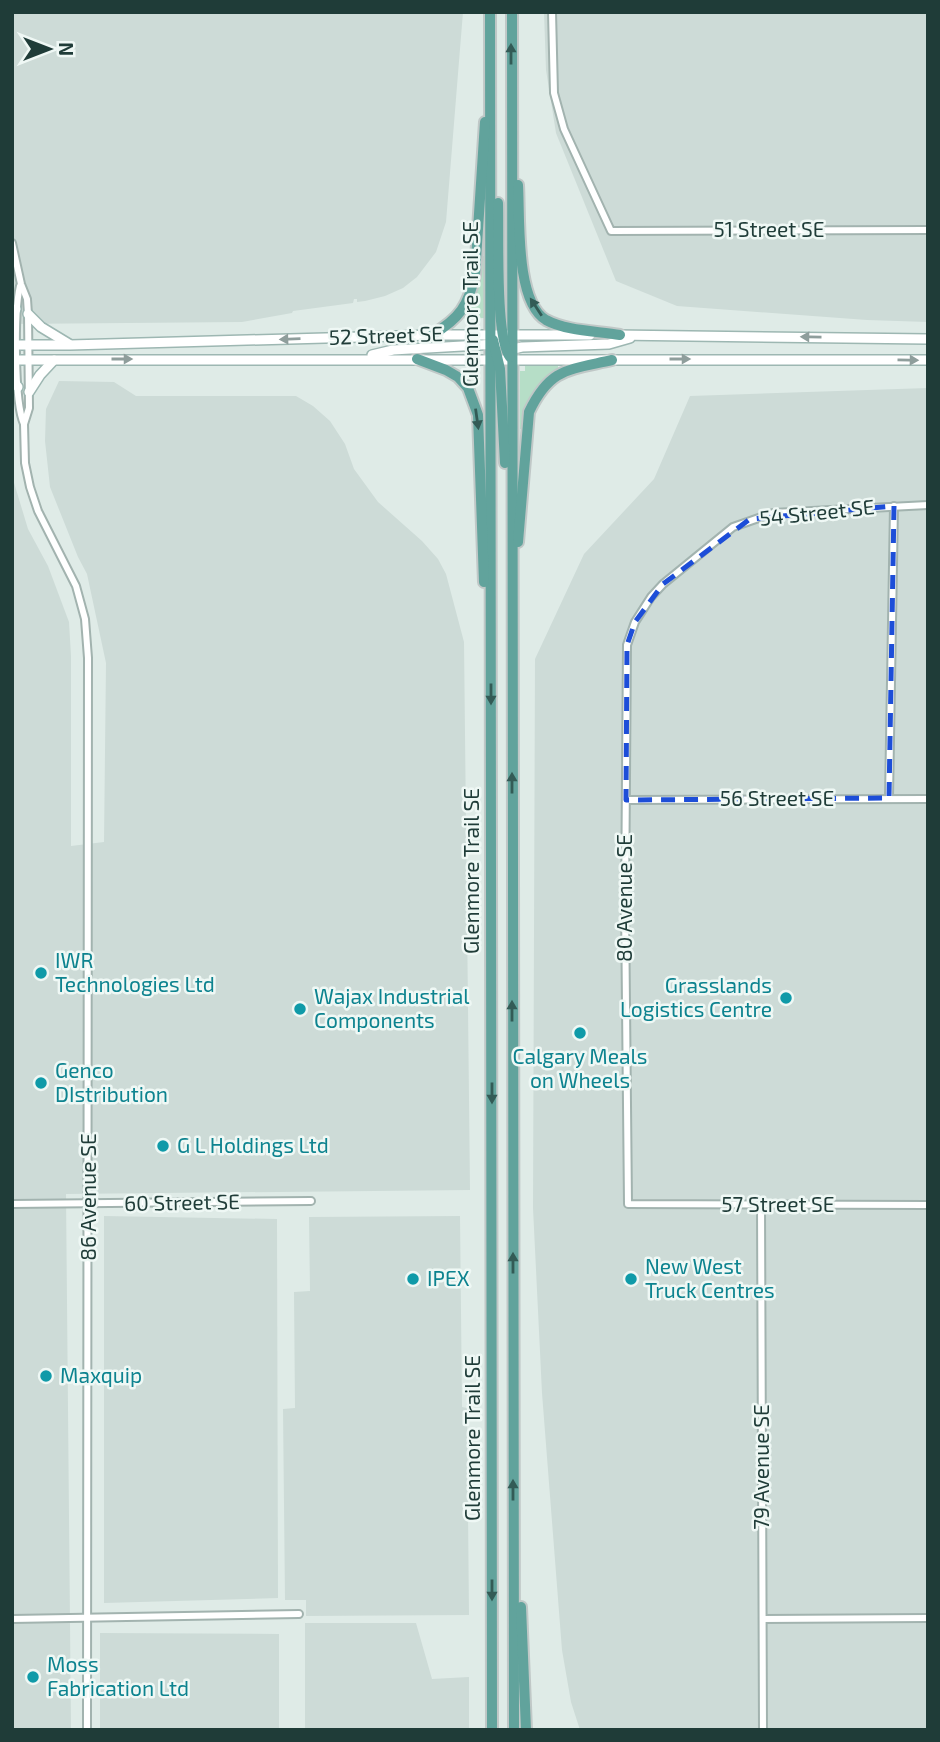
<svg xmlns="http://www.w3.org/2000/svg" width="940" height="1742" font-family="'Exo 2',sans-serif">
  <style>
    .built { fill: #cddbd7 }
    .green { fill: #b6dec7 }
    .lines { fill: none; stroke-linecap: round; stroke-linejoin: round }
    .minor-casing { stroke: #a2b3af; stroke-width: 10 }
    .secondary-casing { stroke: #9db7b2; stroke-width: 12 }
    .primary-casing { stroke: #c0c8c7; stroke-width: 14 }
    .minor { stroke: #fff; stroke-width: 6 }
    .secondary { stroke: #fff; stroke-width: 9 }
    .primary { stroke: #61a39c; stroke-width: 10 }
    .oneway { fill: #335b56 }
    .oneway2 { fill: #8f9e9c }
    .marked { fill: none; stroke: #1d4ed8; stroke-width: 5; stroke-dasharray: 14 9; stroke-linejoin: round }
    .culture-dot { fill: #0f9aa8; stroke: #eff8f5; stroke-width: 2.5 }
    .labels { text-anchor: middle; stroke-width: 5; stroke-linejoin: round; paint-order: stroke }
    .street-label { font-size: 21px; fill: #1f3c38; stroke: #eff8f5 }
    .culture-label { font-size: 21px; fill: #0d838f; stroke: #eff8f5; text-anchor: start }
  </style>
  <rect width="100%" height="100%" fill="#dfebe7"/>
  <g class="built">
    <polygon points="12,12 463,12 446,222 436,252 417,277 403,288 385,296 365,301 357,302 357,299 354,299 353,303 293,311 292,313 242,322 12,324"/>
    <polygon points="544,12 928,12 928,322 867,320 677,306 616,281 556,133 546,70"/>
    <polygon points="59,381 114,382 136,396 296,396 313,406 330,421 345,444 354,469 378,502 422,541 438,559 446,574 464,642 470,1190 66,1194 71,1730 12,1730 12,476 28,529 48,566 69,622 71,656 71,846 104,842 106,663 87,574 78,557 50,487 45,441 46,409"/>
    <polygon points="928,388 928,1730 580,1730 571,1702 562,1650 542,1393 533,1208 535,659 584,554 654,479 690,396"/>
    <polygon points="104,1216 277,1219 278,1598 104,1603"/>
    <polygon points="460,1216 462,1407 467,1408 469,1615 306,1616 306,1600 285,1600 283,1409 295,1408 294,1292 310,1291 309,1217"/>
    <polygon points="305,1623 416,1623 432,1679 469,1677 469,1730 305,1730"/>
    <polygon points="100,1633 279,1634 279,1730 100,1730"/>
  </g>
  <g class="green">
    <polygon points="481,256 484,256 484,318 465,319 462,316"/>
    <path d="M558,365V369C534,384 529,402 523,429H520V371H525V366Z"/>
  </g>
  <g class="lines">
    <g class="minor-casing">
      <g id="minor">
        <polyline points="552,12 554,93 564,129 611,231 928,230"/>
        <polyline points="12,243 21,284 27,299 28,314 29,408 24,424 25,463 30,487 38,511 76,586 85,619 88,658 87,1730"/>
        <path d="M20,286C14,311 14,402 24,424"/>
        <polyline points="928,505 773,513 733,527 663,584 651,597 635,622 627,645 625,906 628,1204 928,1205"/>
        <polyline points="889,798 894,506"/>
        <polyline points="626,800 928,799"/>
        <polyline points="12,1204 311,1201"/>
        <polyline points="761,1205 763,1730"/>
        <polyline points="12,1619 299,1614"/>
        <polyline points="763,1619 928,1618"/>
      </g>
    </g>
    <g class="secondary-casing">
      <g id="secondary">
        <polyline points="28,314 41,327 69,344"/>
        <polyline points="12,316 16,309"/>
        <polyline points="615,335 928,339"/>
        <polyline points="12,345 70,345 432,335 590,335"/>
        <polyline points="509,350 522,347 609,344 630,338"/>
        <polyline points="372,355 393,350 497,344"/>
        <polyline points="12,360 928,360"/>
        <polyline points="12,380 18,387"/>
        <polyline points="29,392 40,375 54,360"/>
      </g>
    </g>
    <g class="primary-casing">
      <g id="primary">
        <polyline points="490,12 492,1730"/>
        <polyline points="512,12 514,1730"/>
        <path d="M518,185C520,217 515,302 546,320C566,331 597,331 620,335"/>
        <path d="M498,203C499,232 495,339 510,357"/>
        <path d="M432,335C460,318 468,306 475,275L485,122"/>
        <polyline points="493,340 500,369 505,463"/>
        <polyline points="417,359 446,370 458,377 468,388 478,415 484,582"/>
        <path d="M518,542L529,412C550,368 568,370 612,360"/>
        <polyline points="521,1607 526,1730"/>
      </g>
    </g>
    <use href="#minor" class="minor"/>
    <use href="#secondary" class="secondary"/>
    <use href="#primary" class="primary"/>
  </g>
  <defs><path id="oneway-solid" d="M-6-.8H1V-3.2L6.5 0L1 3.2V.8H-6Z" transform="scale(1.75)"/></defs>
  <g class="oneway">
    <use href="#oneway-solid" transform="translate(511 54) rotate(-90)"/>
    <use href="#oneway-solid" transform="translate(536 307) rotate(-123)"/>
    <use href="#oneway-solid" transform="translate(477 419) rotate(82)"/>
    <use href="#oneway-solid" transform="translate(491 694) rotate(90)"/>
    <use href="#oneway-solid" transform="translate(512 783) rotate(-90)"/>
    <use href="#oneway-solid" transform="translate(512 1011) rotate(-90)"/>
    <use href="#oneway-solid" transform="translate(492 1093) rotate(90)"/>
    <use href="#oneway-solid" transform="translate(513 1263) rotate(-90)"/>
    <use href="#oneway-solid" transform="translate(513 1490) rotate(-90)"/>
    <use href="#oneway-solid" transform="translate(492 1590) rotate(90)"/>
  </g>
  <g class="oneway2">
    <use href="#oneway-solid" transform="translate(811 337) rotate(-179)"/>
    <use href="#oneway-solid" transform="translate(290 339) rotate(178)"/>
    <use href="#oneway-solid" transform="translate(122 359)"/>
    <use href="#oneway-solid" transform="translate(680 359)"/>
    <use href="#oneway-solid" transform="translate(908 360) rotate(1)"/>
  </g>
  <path class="marked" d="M894,506L889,798L626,800L627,645L635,622L663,584L750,519Z"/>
  <g class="culture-dot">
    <circle cx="41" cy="973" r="7"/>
    <circle cx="786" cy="998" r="7"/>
    <circle cx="300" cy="1009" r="7"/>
    <circle cx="580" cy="1033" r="7"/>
    <circle cx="41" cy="1083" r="7"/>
    <circle cx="163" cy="1146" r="7"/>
    <circle cx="413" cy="1279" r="7"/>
    <circle cx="631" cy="1279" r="7"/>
    <circle cx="46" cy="1376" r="7"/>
    <circle cx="33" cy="1677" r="7"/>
  </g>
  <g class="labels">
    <g class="street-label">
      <text x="769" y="237">51 Street SE</text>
      <text transform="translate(471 304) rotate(-90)" y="7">Glenmore Trail SE</text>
      <text transform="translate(386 336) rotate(-2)" y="7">52 Street SE</text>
      <text transform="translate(817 513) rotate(-6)" y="7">54 Street SE</text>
      <text x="777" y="806">56 Street SE</text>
      <text transform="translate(472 871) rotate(-90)" y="7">Glenmore Trail SE</text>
      <text transform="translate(625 898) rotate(-90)" y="7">80 Avenue SE</text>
      <text transform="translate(89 1197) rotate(-90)" y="7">86 Avenue SE</text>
      <text transform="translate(182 1203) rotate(-1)" y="7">60 Street SE</text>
      <text x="778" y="1212">57 Street SE</text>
      <text transform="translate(473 1438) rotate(-90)" y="7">Glenmore Trail SE</text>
      <text transform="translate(762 1467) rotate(-90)" y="7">79 Avenue SE</text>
    </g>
    <g class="culture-label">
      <text x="55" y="968">IWR<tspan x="55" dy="24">Technologies Ltd</tspan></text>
      <text x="772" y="993" text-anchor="end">Grasslands<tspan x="772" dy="24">Logistics Centre</tspan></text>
      <text x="314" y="1004">Wajax Industrial<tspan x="314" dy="24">Components</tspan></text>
      <text x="580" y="1064" text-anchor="middle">Calgary Meals<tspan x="580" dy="24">on Wheels</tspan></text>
      <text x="55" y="1078">Genco<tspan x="55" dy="24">DIstribution</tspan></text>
      <text x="177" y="1153">G L Holdings Ltd</text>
      <text x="645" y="1274">New West<tspan x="645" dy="24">Truck Centres</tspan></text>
      <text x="427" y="1286">IPEX</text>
      <text x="60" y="1383">Maxquip</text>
      <text x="47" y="1672">Moss<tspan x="47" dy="24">Fabrication Ltd</tspan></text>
    </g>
  </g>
  <rect width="940" height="1742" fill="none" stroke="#1f3c38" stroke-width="28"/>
  <g transform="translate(49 49) rotate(90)" stroke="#eff8f5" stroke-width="5" paint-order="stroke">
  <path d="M0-5L12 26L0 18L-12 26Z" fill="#1f3c38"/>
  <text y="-10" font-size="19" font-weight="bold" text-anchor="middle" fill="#1f3c38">N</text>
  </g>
</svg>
